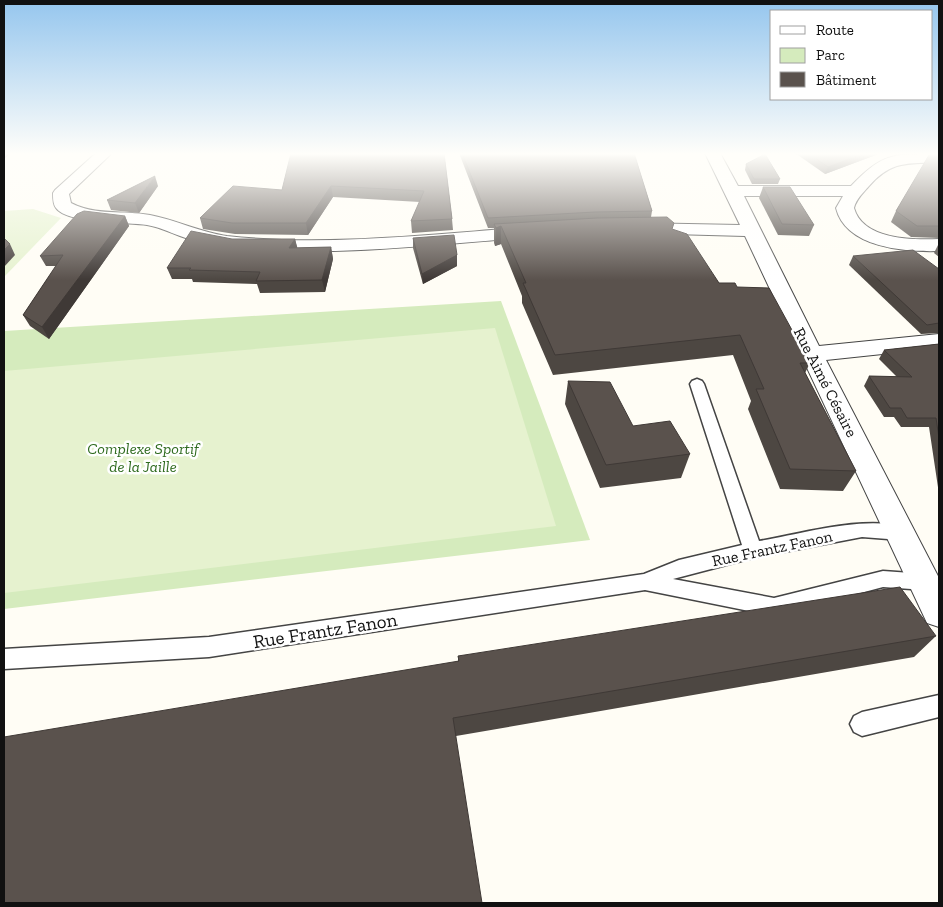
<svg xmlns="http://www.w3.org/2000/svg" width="943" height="907" font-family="'Zilla Slab',serif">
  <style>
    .green { fill: #d5ebbd }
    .pitch { fill: #e6f2cf }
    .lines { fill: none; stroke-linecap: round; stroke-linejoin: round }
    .service-casing { stroke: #444; stroke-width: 3 }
    .minor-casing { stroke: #444; stroke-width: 2 }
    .service { fill: #fff; fill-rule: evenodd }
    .minor { fill: #fff; fill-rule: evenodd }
    .wall { fill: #4d4742 }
    .shaded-wall { fill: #3f3936 }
    .building { fill: #5a524d; stroke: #3f3936 }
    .labels { text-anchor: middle; stroke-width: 5; stroke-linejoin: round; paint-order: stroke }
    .street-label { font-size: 16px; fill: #111; stroke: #fff }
    .park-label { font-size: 16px; font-style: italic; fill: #2f6b1f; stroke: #fff }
    .near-street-label { font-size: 19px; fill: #111; stroke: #fff }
  </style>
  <rect width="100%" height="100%" fill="#fffdf5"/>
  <polygon class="green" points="501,301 590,540 4,609 4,331"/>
  <g class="pitch">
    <polygon points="33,209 61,218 4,277 4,211"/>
    <polygon points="495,328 556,526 4,593 4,371"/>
  </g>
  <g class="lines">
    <g class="service-casing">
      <g id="service">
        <path d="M697,379L702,381L704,384L759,541C801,534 867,514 907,528L910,533L907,538L901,540L862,537L753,558L673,579L774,598L883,571L925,574L932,576L935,582L932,588L925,590L883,587L774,616L645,590L209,657L4,669V649L209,637L644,574L679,560L742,545L690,384L692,381Z"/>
        <polygon points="939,695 939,717 862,736 854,732 850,724 854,716 862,712"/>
      </g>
    </g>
    <g class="minor-casing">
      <g id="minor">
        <path d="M96,153H112L69,194L71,203C96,216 123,210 150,215C176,220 200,232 227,236C326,247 432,234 531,227L537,228L540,232L537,236L531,237C432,245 327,258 228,247C212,245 195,242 180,236C169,232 159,227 147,225C128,222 67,224 56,208C53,204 53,198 53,193L55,190Z"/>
        <path d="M705,153H720L738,186H851C883,152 894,154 939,154V162C908,164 892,160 869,186C863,193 856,199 854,208C863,240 912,240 939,239V251C905,252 846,248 836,208L843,196H744L819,346L939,334V348L826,360L939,578V627L927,623L745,236L636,233L630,232L627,228L630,224L636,223L740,225Z"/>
      </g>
    </g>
    <use href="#service" class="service"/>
    <use href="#minor" class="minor"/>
  </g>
  <g class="wall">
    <polygon points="444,153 452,219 453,230 412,233 411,221 420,202 333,197 308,235 235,234 203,229 200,218 282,190"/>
    <polygon points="459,153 634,153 652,211 651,217 672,230 719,283 737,287 810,363 805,373 856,471 843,491 780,489 748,409 751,401 733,355 553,375 522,303 522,296 501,244 495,246 494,243 494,228 488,228"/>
    <polygon points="795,153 881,153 825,174"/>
    <polygon points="939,154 939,238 911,237 891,222 896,211"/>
    <polygon points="746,164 780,179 778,184 752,184 745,170"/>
    <polygon points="158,186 139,213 111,210 107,200"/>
    <polygon points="763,187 814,225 809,236 778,235 759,198"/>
    <polygon points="125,216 129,226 49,339 30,326 23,315 56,266 46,266 40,256"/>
    <polygon points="413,238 457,255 457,266 423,284 413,248"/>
    <polygon points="232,239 295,239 297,248 331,247 333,259 325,292 260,293 257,284 193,282 192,279 172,279 167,268"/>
    <polygon points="939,243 939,257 934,253"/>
    <polygon points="853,256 939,269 939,333 921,334 849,265"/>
    <polygon points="939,344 939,494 929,427 901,427 894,417 884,417 864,386 869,376 897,377 879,359 884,350"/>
    <polygon points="568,381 633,426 690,454 681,478 600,488 565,404"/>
    <polygon points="936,636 914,657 456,736 4,903 458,661 458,656"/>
  </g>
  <g class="shaded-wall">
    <polygon points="4,153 11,153 4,159"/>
    <polygon points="865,153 881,153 825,174 828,167"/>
    <polygon points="155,176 158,186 139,213 135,203"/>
    <polygon points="331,186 333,197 308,235 306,223"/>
    <polygon points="125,216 129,226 49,339 42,327"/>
    <polygon points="501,226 501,244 495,246 496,228"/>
    <polygon points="295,239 298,250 289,248"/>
    <polygon points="10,244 15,255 4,267 4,250"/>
    <polygon points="331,247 333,259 325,292 322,280"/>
    <polygon points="457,255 457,266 423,284 422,274"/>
  </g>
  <g class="building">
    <polygon points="291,153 444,153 452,219 411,221 424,191 331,186 306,223 232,223 200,218 233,186 282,190"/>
    <polygon points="462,153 634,153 652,211 595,212 488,218"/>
    <polygon points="808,153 865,153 828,167"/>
    <polygon points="765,154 780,179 754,179 746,164"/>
    <polygon points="939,154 939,226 917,226 896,211 929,155"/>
    <polygon points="155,176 135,203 107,200"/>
    <polygon points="763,187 790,187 814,225 782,224"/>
    <polygon points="84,211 125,216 42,327 23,315 63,255 40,256 77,214"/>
    <polygon points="667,217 674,223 672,229 687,234 719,283 735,283 737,287 769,288 810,363 800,363 856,471 790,469 756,389 764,389 740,335 555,355 523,283 526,283 501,226 496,228 494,224 597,218"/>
    <polygon points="191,231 232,239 295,239 289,248 331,247 322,280 256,281 260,272 189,270 191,268 167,268"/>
    <polygon points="454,235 457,255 422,274 413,238"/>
    <polygon points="4,238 10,244 4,250"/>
    <polygon points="913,250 939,269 939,323 927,325 853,256"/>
    <polygon points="939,344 939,438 936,418 907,418 901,408 890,408 869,376 912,377 884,350"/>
    <polygon points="568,381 610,382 633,426 670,421 690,454 606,465"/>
    <polygon points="900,587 936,636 453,718 482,903 4,903 4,737 459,661 458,656"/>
  </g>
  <linearGradient id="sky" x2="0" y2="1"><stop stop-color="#95c6ee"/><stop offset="0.55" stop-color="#fffefa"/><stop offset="1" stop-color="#fffefa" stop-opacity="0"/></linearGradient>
  <rect width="943" height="280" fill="url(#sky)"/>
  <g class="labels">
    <g class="street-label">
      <text transform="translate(826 382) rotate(63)" y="6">Rue Aimé Césaire</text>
      <text transform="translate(772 548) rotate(-12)" y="6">Rue Frantz Fanon</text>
    </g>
    <g class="park-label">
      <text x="143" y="454">Complexe Sportif<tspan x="143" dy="18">de la Jaille</tspan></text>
    </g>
    <g class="near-street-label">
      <text transform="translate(325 630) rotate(-9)" y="7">Rue Frantz Fanon</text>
    </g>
  </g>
  <rect width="943" height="907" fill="none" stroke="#111111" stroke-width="10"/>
  <rect x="770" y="10" width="162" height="90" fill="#ffffff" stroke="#a0a0a0"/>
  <rect x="780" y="26" width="25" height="8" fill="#ffffff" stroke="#a0a0a0"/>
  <text x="816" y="35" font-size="15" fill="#111111">Route</text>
  <rect x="780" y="48" width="25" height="15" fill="#d5ebbd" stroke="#a0a0a0"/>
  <text x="816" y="60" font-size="15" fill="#111111">Parc</text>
  <rect x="780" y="72" width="25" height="15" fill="#5a524d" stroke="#a0a0a0"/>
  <text x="816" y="85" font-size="15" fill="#111111">Bâtiment</text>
</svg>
